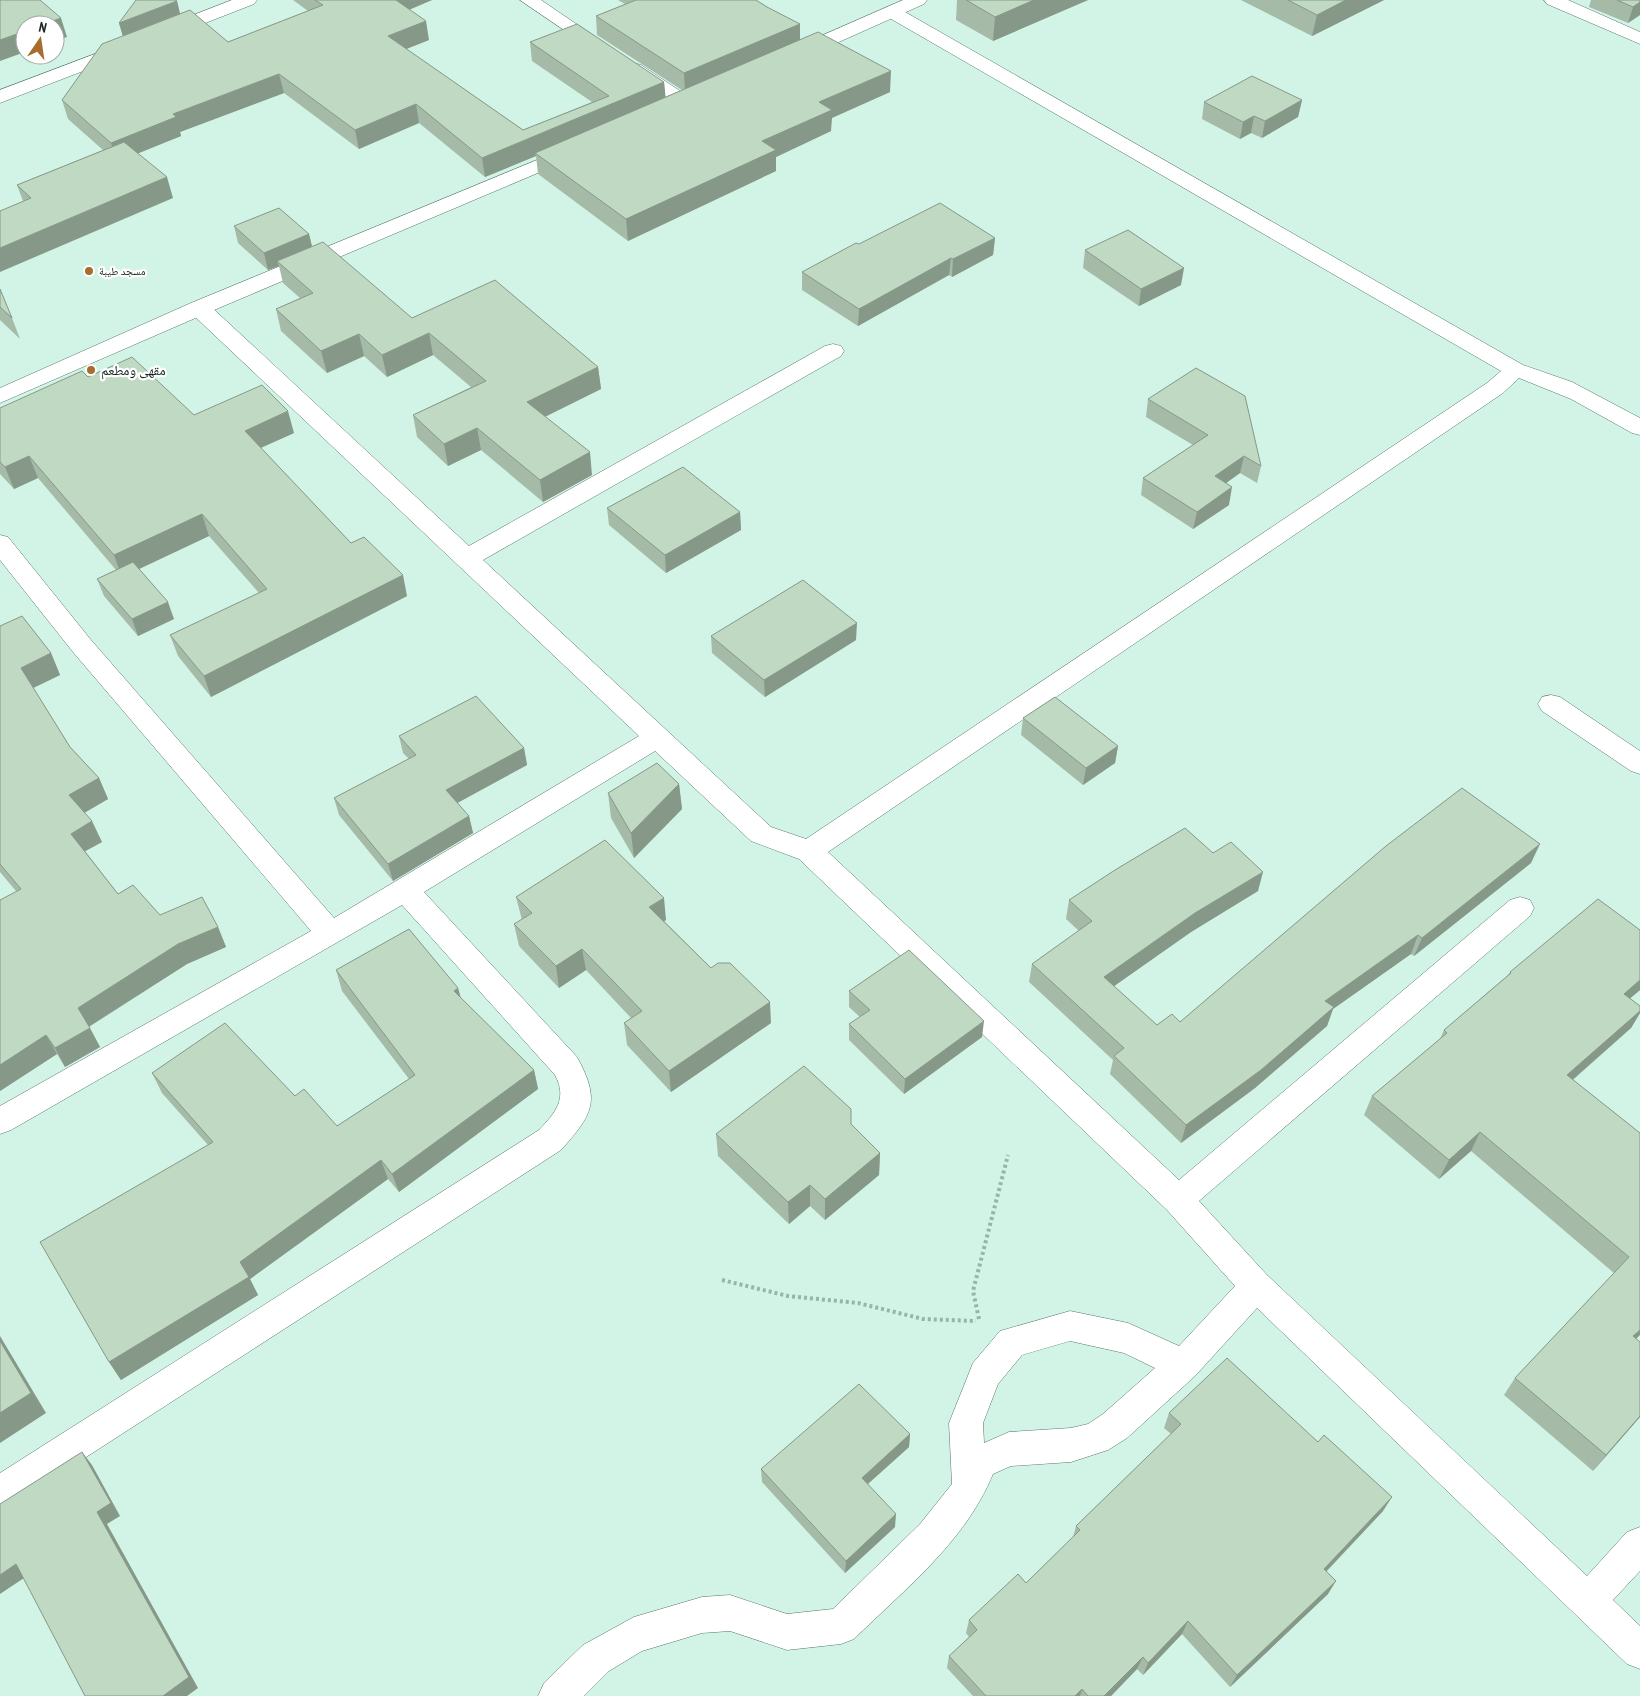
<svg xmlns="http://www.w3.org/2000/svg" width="1640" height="1696" font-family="'PT Sans Narrow','Noto Naskh Arabic',sans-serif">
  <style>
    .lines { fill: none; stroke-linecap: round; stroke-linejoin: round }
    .minor-casing { stroke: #57776b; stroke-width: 1 }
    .tertiary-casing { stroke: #57776b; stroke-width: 1 }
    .path { stroke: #98b4a9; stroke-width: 4; stroke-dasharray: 3 3; stroke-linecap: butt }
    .minor { fill: #fff; fill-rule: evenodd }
    .tertiary { fill: #fff; fill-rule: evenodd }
    .wall { fill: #a5bba8 }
    .shaded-wall { fill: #869888 }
    .building { fill: #c0d9c3; stroke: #869888 }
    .poi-dot { fill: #a86d2e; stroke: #fff; stroke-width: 2 }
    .labels { text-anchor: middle; stroke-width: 4.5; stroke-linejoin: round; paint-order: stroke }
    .far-poi-label { font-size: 11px; fill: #17241f; stroke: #fff; text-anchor: start }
    .poi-label { font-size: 14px; fill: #17241f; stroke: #fff; text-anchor: start }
  </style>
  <rect width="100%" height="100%" fill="#d1f4e7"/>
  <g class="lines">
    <g class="minor-casing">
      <g id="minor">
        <polygon points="232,0 257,0 254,4 172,36 160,36 157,32 160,28"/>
        <polygon points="520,0 541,0 610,47 607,51 595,51"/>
        <polygon points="1544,0 1568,0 1640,32 1640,44 1547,4"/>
        <path d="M892,7L898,8L1523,365L1572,382L1640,418V435L1632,433L1571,399L1519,378L1503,393L828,852L1179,1180L1510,900L1520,897L1530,900L1534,908L1530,916L1199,1201L1267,1275L1587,1576L1627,1532L1640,1527V1571L1613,1600L1640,1626V1669L1627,1664L1257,1308L1195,1376L1127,1438L1108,1450L1071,1462L1011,1466L993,1474C965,1542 905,1589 854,1639L841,1644L787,1650L730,1631L702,1633L642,1651L609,1671L584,1696H538L544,1683L583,1645L634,1617L702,1597L730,1595L787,1614L833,1609L920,1524L952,1484L949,1423L973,1363L1000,1331L1070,1311L1128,1323L1179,1346L1235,1286L1167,1210L799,859L751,841L655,751L424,892L577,1057C601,1101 593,1114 561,1150L12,1505L0,1510V1473L539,1130C555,1113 568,1099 555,1075L402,905L11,1130L0,1134V1106L311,931L73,652L0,560V535L8,537L91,640L334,918L639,736L191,313L188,308L191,303L199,302L207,303L469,546L825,346L833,344L841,346L844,351L841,356L483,560L771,827L806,839L1487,383L1501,371L886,16L883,12L886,8ZM1070,1341L1124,1353L1155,1368L1103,1414L1088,1424L1071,1428L1009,1432L984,1443L983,1423L998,1384L1022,1355Z"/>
        <polygon points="124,43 130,45 133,49 130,53 0,103 0,90"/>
        <polygon points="634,63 641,65 692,99 694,103 692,107 678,107 627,73 625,69 627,65"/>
        <polygon points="1551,695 1560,697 1640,751 1640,774 1631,771 1542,711 1538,704 1542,697"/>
      </g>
    </g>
    <g class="tertiary-casing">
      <g id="tertiary">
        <polygon points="903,0 927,0 924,4 803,58 789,58 787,54 789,50"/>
        <polygon points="571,146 578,148 581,152 578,156 207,313 0,403 0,388 191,303"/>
      </g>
    </g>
    <g class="path">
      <polyline points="722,1280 788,1296 858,1303 923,1319 976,1321"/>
      <polyline points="979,1319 973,1291 1008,1155"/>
    </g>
    <use href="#minor" class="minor"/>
    <use href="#tertiary" class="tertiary"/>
  </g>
  <g class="wall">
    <polygon points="293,0 432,0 409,9 429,40 406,49 523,130 592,102 532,61 530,42 664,82 665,97 682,90 597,35 596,16 625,4 618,0 756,0 767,7 800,24 800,40 890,92 831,118 831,131 776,157 776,171 628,241 538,174 536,156 485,177 419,123 359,149 284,93 180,132 181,136 138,153 173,198 23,201 17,185 103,150 68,119 62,100 123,36 119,23 177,1 180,14 228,42 308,11"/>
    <polygon points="957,0 1088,0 993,41 956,20"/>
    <polygon points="1241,0 1384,0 1312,36"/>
    <polygon points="1591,0 1640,0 1640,15 1628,23 1589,7"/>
    <polygon points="1302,100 1298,117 1262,138 1251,133 1240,139 1202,119 1204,102"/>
    <polygon points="234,226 309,234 312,246 412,318 598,367 601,389 545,417 592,475 543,502 481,450 448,466 417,437 413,415 471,387 433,355 387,377 364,356 327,373 281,331 276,309 300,298 283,283 279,266 268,270 238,243"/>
    <polygon points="995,238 993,255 952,277 949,275 858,326 802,290 802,272 859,244"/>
    <polygon points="1085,250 1181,285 1139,306 1083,268"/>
    <polygon points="0,289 12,318 20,339 0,320"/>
    <polygon points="88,377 194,415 294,433 261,448 351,543 407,596 211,697 178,656 170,635 259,593 209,536 139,569 174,619 138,636 104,596 97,579 116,570 38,478 14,489 0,474 0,408"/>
    <polygon points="1148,399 1261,466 1257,483 1240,473 1226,483 1229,505 1193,529 1141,495 1143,478 1193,445 1146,417"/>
    <polygon points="607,508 740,512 741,530 666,573 609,525"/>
    <polygon points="0,626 51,653 60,675 33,688 70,747 99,778 108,799 84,813 102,842 85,851 118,894 160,915 218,927 226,947 187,964 89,1027 100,1047 65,1067 57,1054 0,1091 16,891 0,872"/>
    <polygon points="711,636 856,640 765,697 712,653"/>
    <polygon points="1023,718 1118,746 1115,763 1083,785 1021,735"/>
    <polygon points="399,736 524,748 527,765 457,803 469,816 473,833 393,881 339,815 334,798 409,759 403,753"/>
    <polygon points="679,784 682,809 634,858 611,818 608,793"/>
    <polygon points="1213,853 1258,891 1191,932 1114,986 1157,1025 1180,1022 1531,863 1414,956 1411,954 1333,1009 1327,1026 1255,1088 1181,1143 1110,1074 1113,1060 1029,982 1032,964 1079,931 1066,919 1069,900"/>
    <polygon points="516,897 666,920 664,921 711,968 771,1023 671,1092 627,1045 624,1023 631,1018 586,970 559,988 519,946 514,924 522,920"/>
    <polygon points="1640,930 1640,990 1630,998 1640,1006 1640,1013 1631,1028 1573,1080 1640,1133 1636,1339 1640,1417 1593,1471 1504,1395 1515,1378 1614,1273 1471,1151 1439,1179 1364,1115 1372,1096 1440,1039 1444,1030 1508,975 1510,972"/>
    <polygon points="336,970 458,988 461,998 534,1070 538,1089 399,1192 388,1179 250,1279 258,1295 121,1380 109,1362 208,1145 162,1093 152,1073 295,1096 337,1126 409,1079 342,991"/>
    <polygon points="849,991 982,1037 904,1094 849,1040 849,1024 860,1017 849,1007"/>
    <polygon points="851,1124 880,1153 879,1175 825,1220 810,1206 789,1224 718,1156 716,1134"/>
    <polygon points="1169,1413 1383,1511 1327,1571 1328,1594 1230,1687 1182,1634 1143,1675 1137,1669 1111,1696 973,1696 947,1668 949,1656 969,1637 966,1633 969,1620 1026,1583 1073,1537 1076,1526 1171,1434 1164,1428"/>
    <polygon points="910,1434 909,1447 868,1484 895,1527 845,1573 762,1482 761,1469"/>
  </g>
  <g class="shaded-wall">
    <polygon points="392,0 432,0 395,16"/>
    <polygon points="1034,0 1088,0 993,41 995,17"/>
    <polygon points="1346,0 1384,0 1312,36 1317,15"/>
    <polygon points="177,1 181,18 124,40 119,23"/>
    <polygon points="1640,2 1640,15 1628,23 1633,7"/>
    <polygon points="61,18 67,37 55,41 55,25 41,25"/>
    <polygon points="426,21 429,40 391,55 388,36"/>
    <polygon points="800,24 800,43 685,92 684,73"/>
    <polygon points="25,31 25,52 0,61 0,40"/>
    <polygon points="891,71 890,92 832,118 831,131 776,157 776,171 628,241 626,219 762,141 819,102"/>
    <polygon points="279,74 284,93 180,132 181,136 117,162 111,143 173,114"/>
    <polygon points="664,82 666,101 535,153 536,156 485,177 482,158"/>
    <polygon points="1302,100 1298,117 1262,138 1265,121"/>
    <polygon points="416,104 419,123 359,149 355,130"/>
    <polygon points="1254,116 1251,133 1240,139 1243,122"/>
    <polygon points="167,177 173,198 0,272 0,248"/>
    <polygon points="309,234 313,251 277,261 279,266 268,270 264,253"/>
    <polygon points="995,238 993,255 952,277 953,259"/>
    <polygon points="951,258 949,275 858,326 859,309"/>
    <polygon points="1184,268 1181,285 1139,306 1141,289"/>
    <polygon points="429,333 433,355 387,377 382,355"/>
    <polygon points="359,334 364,356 327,373 321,351"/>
    <polygon points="598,367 601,389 530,424 527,402"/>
    <polygon points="288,411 294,433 251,452 245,431"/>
    <polygon points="477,428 481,450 448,466 444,444"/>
    <polygon points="590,452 592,475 543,502 540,480"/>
    <polygon points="29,456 38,478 14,489 5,467"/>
    <polygon points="1244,456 1240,473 1211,494 1215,476"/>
    <polygon points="1232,487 1229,505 1193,529 1197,512"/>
    <polygon points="740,512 741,530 666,573 665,555"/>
    <polygon points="202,514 209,536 122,577 114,555"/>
    <polygon points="403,575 407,596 211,697 204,676"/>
    <polygon points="168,602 174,619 138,636 132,619"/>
    <polygon points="857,623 856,640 765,697 764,680"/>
    <polygon points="51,653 60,675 31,689 21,668"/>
    <polygon points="1118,746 1115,763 1083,785 1086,768"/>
    <polygon points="524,748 527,765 450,807 446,790"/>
    <polygon points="99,778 108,799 79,816 69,795"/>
    <polygon points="679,784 682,809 634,858 631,833"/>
    <polygon points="469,816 473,833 393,881 388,864"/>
    <polygon points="92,821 102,842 80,854 71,834"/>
    <polygon points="1540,844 1531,863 1414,956 1422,938"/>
    <polygon points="1263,872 1258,891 1191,932 1100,996 1104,977 1195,913"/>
    <polygon points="664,898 666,920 652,929 649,907"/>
    <polygon points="218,927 226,947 187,964 88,1027 78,1008 178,944"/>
    <polygon points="1418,935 1411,954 1333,1009 1327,1026 1255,1088 1181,1143 1186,1125 1325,1001"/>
    <polygon points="582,949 586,970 559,988 556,966"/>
    <polygon points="1640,980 1640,990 1612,1014 1624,994"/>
    <polygon points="458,988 463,1008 454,991"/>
    <polygon points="770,1002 771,1023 671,1092 669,1071"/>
    <polygon points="1640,1011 1640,1013 1631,1028 1556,1094 1567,1075"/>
    <polygon points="984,1021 982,1037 904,1094 905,1079"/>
    <polygon points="90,1028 100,1047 65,1067 55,1048"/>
    <polygon points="46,1035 57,1054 0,1091 0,1065"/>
    <polygon points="534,1070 538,1089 399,1192 392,1174"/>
    <polygon points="1480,1132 1471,1151 1439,1179 1449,1160"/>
    <polygon points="880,1153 879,1175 825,1220 825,1199"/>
    <polygon points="381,1160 388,1179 250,1279 258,1295 121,1380 109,1362 240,1262"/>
    <polygon points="810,1185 810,1206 789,1224 788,1202"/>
    <polygon points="1640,1330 1640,1335 1621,1354 1633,1336"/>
    <polygon points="0,1336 46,1413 0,1443"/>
    <polygon points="1640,1416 1640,1417 1593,1471 1606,1455"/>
    <polygon points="910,1434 909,1447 861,1490 862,1478"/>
    <polygon points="82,1452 92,1465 120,1516 107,1524 198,1688 187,1696 163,1696 97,1512"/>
    <polygon points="1392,1497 1383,1511 1316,1582 1324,1569"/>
    <polygon points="896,1514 895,1527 845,1573 846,1561"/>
    <polygon points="16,1564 27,1576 0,1594 0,1575"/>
    <polygon points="1336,1581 1328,1594 1230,1687 1237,1675"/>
    <polygon points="1188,1621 1182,1634 1143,1675 1148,1663"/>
    <polygon points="1143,1657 1137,1669 1111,1696 1104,1696"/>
    <polygon points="1082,1689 1080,1696 1075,1696"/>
  </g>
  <g class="building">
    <polygon points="0,0 40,0 61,18 41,25 25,25 25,31 0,40"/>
    <polygon points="136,0 175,0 177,1 119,23"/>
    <polygon points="315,0 396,0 426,21 388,36 523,130 609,96 530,42 577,24 664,82 482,158 416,104 355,130 279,74 173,114 176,117 111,143 62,100 102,44 190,10 228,42 323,5"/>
    <polygon points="636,0 756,0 767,7 800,24 684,73 596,16"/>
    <polygon points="966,0 1034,0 995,17"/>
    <polygon points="1288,0 1346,0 1317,15"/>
    <polygon points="1617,0 1640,0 1640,2 1633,7"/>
    <polygon points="818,32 891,71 819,102 832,110 762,141 776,150 626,219 535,153"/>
    <polygon points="1252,76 1302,100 1265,121 1254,116 1243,122 1204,102"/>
    <polygon points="124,142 167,177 0,248 0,211 31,198 17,185"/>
    <polygon points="940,203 995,238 953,259 951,258 859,309 802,272 856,243 859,244"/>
    <polygon points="279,208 309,234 264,253 234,226"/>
    <polygon points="1128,230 1184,268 1141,289 1085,250"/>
    <polygon points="323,242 412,318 495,280 598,367 527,402 590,452 540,480 477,428 444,444 413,415 486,381 429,333 382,355 359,334 321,351 276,309 313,293 277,261"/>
    <polygon points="0,289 12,318 0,307"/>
    <polygon points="132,357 194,415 262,385 288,411 245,431 351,543 364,537 403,575 204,676 170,635 267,589 202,514 114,555 29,456 5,467 0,462 0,408 82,371 88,377"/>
    <polygon points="1196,368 1245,396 1261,466 1244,456 1215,476 1232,487 1197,512 1143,478 1208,435 1148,399"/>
    <polygon points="683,467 740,512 665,555 607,508"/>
    <polygon points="133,562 168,602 132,619 97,579"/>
    <polygon points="803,580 857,623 764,680 711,636"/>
    <polygon points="22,616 51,653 21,668 70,747 99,778 69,795 92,821 71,834 118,894 133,885 160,915 202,897 218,927 178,944 78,1008 90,1028 55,1048 46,1035 0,1065 0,900 21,889 0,864 0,626"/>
    <polygon points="476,696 524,748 446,790 469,816 388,864 334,798 416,755 399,736"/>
    <polygon points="1055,697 1118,746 1086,768 1023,718"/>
    <polygon points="657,763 679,784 631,833 608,793"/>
    <polygon points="1462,788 1540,844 1422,938 1418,935 1325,1001 1334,1007 1261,1070 1186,1125 1114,1056 1124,1048 1032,964 1092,921 1069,900 1115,870 1185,828 1213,853 1231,842 1263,872 1195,913 1104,977 1157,1025 1172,1014 1180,1022 1386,846"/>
    <polygon points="605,840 664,898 649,907 711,968 718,963 730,963 770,1002 669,1071 624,1023 642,1011 582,949 556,966 514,924 532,913 516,897"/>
    <polygon points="1598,899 1640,930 1640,980 1624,994 1640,1006 1640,1011 1567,1075 1640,1133 1640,1330 1633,1336 1640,1342 1640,1416 1606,1455 1515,1378 1629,1257 1480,1132 1449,1160 1372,1096 1447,1033 1444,1030 1511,973 1510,972"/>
    <polygon points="409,929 458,988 454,991 534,1070 392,1174 381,1160 240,1262 249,1277 109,1362 40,1242 213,1142 152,1073 225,1023 295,1096 304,1089 337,1126 415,1075 336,970"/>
    <polygon points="909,950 984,1021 905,1079 849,1024 870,1010 849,991"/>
    <polygon points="804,1066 851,1109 851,1124 880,1153 825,1199 810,1185 788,1202 716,1134"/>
    <polygon points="0,1341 31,1393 0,1413"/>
    <polygon points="1227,1358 1318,1442 1324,1435 1392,1497 1324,1569 1336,1581 1237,1675 1188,1621 1148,1663 1143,1657 1104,1696 1088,1696 1082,1689 1075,1696 986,1696 949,1656 977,1630 969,1620 1018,1574 1026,1583 1080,1530 1076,1526 1181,1424 1169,1413"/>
    <polygon points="859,1384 910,1434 862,1478 896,1514 846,1561 761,1469"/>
    <polygon points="82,1452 111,1503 97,1512 189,1677 163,1696 85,1696 16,1564 0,1575 0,1504"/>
  </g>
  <g class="poi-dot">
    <circle cx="89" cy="271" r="5"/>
    <circle cx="91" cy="370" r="5"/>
  </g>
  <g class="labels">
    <g class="far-poi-label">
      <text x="99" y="275">مسجد طيبة</text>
    </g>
    <g class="poi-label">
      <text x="101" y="375">مقهى ومطعم</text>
    </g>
  </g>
  <g transform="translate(40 40) rotate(13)"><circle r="24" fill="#ffffff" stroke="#a2a7a5"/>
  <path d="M0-4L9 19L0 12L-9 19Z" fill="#a86d2e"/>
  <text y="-8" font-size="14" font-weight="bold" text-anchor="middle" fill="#17241f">N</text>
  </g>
</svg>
